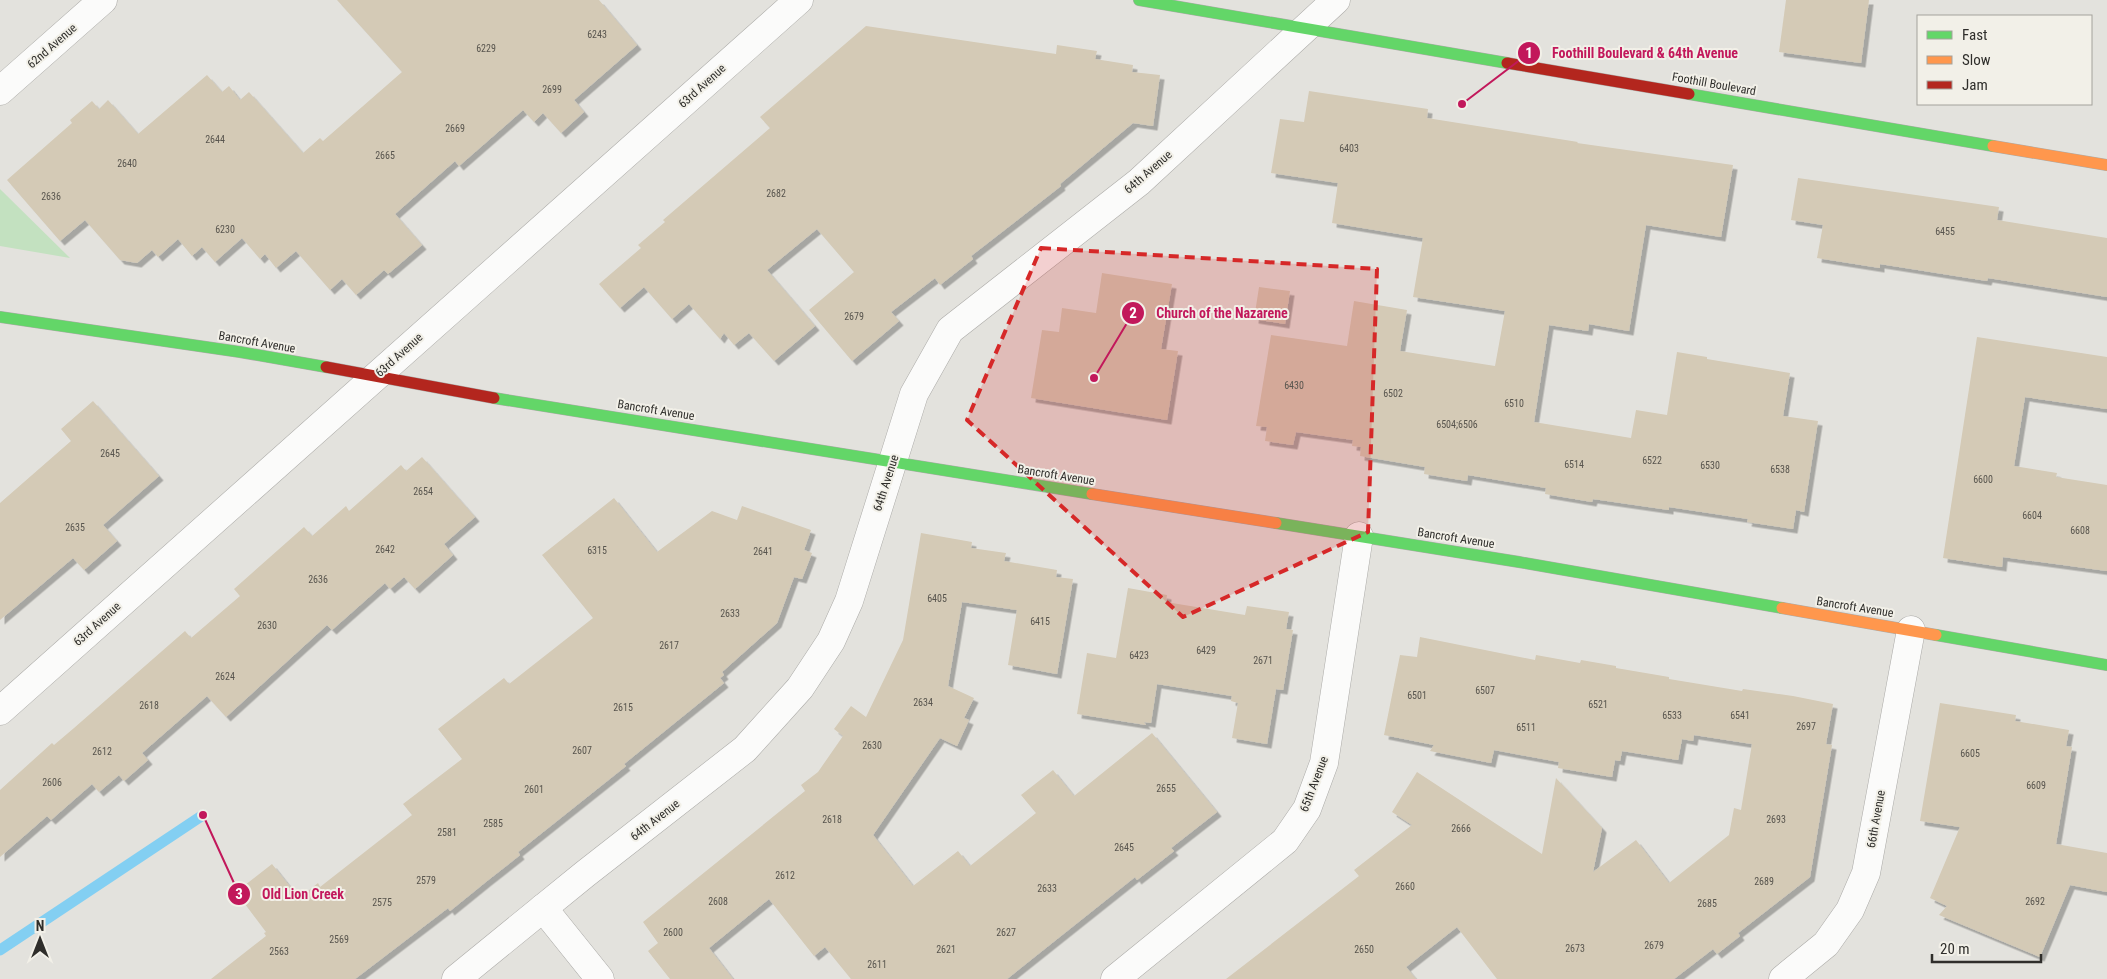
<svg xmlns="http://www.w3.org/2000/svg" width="2107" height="979" font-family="'Roboto Condensed',sans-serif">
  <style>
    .green { fill: #c3e1c0 }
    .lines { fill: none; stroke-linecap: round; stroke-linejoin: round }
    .stream { stroke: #83cff2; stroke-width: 11 }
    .building { fill: #d4cab6; filter: url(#shadow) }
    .street-casing { stroke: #abaaa7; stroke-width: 29 }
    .fast-casing { stroke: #abaaa7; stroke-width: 12 }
    .slow-casing { stroke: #abaaa7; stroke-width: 12 }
    .jam-casing { stroke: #abaaa7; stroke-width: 12 }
    .street { stroke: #fbfbfa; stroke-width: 28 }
    .fast { stroke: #63d668; stroke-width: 11 }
    .slow { stroke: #ff974d; stroke-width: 11 }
    .jam { stroke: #b3261e; stroke-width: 11 }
    .marked { fill: #d62828; fill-opacity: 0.2; stroke: #d62828; stroke-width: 4; stroke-dasharray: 10 6; stroke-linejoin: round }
    .labels { text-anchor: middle; stroke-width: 4; stroke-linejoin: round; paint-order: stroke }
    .number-label { font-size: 10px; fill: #58554e }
    .street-label { font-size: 12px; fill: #2f2e2b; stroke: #f2f0e8 }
    .leader { fill: none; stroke: #c2185b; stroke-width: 2 }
    .callout-dot { fill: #c2185b; stroke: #f2f0e8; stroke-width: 2 }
    .mark-label { font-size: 15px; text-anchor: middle; font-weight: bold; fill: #fff }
    .callout-label { font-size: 14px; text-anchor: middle; font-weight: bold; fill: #c2185b; stroke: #f2f0e8; stroke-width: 4; stroke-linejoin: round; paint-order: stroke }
  </style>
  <defs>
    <filter id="shadow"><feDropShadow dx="4.5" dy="4.5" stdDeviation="0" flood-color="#0004"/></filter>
  </defs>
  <rect width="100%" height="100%" fill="#e3e2dd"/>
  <polygon class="green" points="0,189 70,258 0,246"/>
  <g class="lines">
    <polyline class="stream" points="0,950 203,815"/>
  </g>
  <g class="building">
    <polygon points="337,0 599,0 637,45 574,100 584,112 561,133 543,113 534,122 523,110 459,166 455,161 395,214 422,245 388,274 384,270 356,295 342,279 330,290 296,251 276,268 265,254 260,259 242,238 215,262 202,247 192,256 178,239 158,257 152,250 137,263 120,260 85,220 60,241 7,180 72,123 70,120 92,101 99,109 108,100 138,134 207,75 222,92 229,86 240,100 249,92 303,153 320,138 323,141 402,72"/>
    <polygon points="1786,0 1869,0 1861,63 1779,52"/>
    <polygon points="866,26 1056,54 1057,45 1097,51 1095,59 1133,65 1132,72 1160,75 1153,126 1133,123 1060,184 1061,186 971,256 973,259 940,285 935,278 891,312 899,321 852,361 809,310 854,272 817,229 767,270 815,326 774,361 749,333 734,345 724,333 720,339 689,304 672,319 644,287 620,308 599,284 641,248 638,245 665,222 663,220 770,128 760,117"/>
    <polygon points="1309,91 1428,109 1427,118 1578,142 1577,143 1733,165 1721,237 1646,225 1629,331 1589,324 1588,331 1549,325 1534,422 1631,438 1636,410 1667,415 1677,352 1707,357 1707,359 1790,373 1783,416 1818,421 1804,512 1796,510 1793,529 1747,522 1748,519 1669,507 1669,510 1593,499 1592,502 1545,494 1546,488 1468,475 1467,481 1424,474 1425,467 1360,456 1361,447 1352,446 1353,440 1296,432 1293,445 1265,441 1267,427 1256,426 1271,335 1347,346 1354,301 1407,310 1400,351 1495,366 1505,311 1413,297 1423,238 1332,223 1338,183 1271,173 1280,119 1304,122"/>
    <polygon points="1798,178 1999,207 1997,220 2107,238 2107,297 1988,278 1987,281 1880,264 1880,268 1817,258 1823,225 1791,220"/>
    <polygon points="1102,273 1172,284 1161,349 1178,351 1167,420 1031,398 1042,330 1059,332 1062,308 1096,313"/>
    <polygon points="1259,287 1290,291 1285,324 1254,319"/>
    <polygon points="1977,337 2107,357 2107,409 2025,397 2014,466 2057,473 2056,477 2107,485 2107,571 2003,557 2002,567 1943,558"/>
    <polygon points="93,401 159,476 103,525 117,541 84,570 73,558 0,620 0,503 71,441 61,429"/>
    <polygon points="422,457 475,517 444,544 453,555 415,589 404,577 390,589 385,583 332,630 327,625 226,717 207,696 142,753 148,760 124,781 119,775 99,792 92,784 51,820 47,816 0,857 0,790 52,743 54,745 74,728 185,631 191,638 240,596 234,589 304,527 312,536 346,506 349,511 401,465 406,471"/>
    <polygon points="614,498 657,552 712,511 737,520 742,506 811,530 804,550 812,553 802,579 794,577 777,623 722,672 724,675 720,678 724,683 624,764 626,766 518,852 520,855 487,881 450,911 448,908 355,979 211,979 266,936 264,933 266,932 236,892 272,864 299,898 318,883 320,887 412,815 403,804 462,759 438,729 504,678 509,684 593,618 542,555"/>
    <polygon points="921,533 972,542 971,548 1006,553 1004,561 1057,570 1056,577 1073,579 1057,674 1008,665 1017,610 962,602 948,686 974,698 964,718 969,720 957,746 940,738 873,835 913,886 958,851 970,866 1036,813 1021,795 1053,770 1074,796 1152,733 1217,812 1171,848 1174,851 1137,880 1135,877 1007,979 851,979 825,947 814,956 769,899 709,948 733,979 670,979 648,951 658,943 643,922 805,791 801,785 818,772 843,736 834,729 851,706 866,717 903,640"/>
    <polygon points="1128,588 1167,595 1166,602 1245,615 1247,606 1289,612 1286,629 1293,630 1283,690 1276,689 1267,744 1232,738 1238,703 1231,701 1232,696 1157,684 1151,723 1144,722 1146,725 1077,714 1087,653 1116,658"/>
    <polygon points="1420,637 1535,660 1536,655 1580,663 1581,660 1616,666 1616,668 1669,677 1669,679 1742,691 1743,689 1793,696 1833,704 1826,744 1832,745 1810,877 1738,933 1740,936 1717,954 1713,949 1674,979 1497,979 1457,927 1406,967 1416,979 1226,979 1359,876 1354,870 1412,825 1392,812 1417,772 1542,854 1556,778 1602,828 1593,872 1636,840 1669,883 1729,835 1734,808 1741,810 1752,744 1694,735 1693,741 1682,739 1678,760 1622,751 1620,761 1615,760 1612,777 1558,768 1559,762 1494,750 1491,763 1430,751 1434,745 1384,735 1400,655 1417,657"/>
    <polygon points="1940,703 2016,715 2015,721 2069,730 2066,746 2072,747 2056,844 2107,853 2107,892 2070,885 2040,957 1939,915 1947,906 1930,898 1960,827 1920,821"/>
  </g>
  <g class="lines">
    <g class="street-casing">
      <g id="street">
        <polyline points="0,91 103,0"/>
        <polyline points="0,711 799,0"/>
        <polyline points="543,908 600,979"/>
        <polyline points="456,979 585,874 745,749 800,688 831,641 849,601 914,394 950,330 1139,182 1336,0"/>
        <polyline points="1115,979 1285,841 1307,809 1324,763 1359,536"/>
        <polyline points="1783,979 1826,944 1850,910 1866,873 1911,630"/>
      </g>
    </g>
    <g class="fast-casing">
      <g id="fast">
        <polyline points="1139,0 1507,63"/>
        <polyline points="1689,94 1993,146"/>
        <polyline points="0,317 240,352 326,367"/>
        <polyline points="494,398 1092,494"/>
        <polyline points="1276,523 1519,562 1782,608"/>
        <polyline points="1936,635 2107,665"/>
      </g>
    </g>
    <g class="slow-casing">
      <g id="slow">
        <polyline points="1993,146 2107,165"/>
        <polyline points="1092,494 1276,523"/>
        <polyline points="1782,608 1936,635"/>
      </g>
    </g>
    <g class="jam-casing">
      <g id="jam">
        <polyline points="1507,63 1689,94"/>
        <polyline points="326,367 494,398"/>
      </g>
    </g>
    <use href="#street" class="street"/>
    <use href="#fast" class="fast"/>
    <use href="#slow" class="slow"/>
    <use href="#jam" class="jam"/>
  </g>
  <path class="marked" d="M1041,248L1377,269L1368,532L1183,617L967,420Z"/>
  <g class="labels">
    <g class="number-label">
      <text x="597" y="38">6243</text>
      <text x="486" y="52">6229</text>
      <text x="552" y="93">2699</text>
      <text x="455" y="132">2669</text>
      <text x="215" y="143">2644</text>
      <text x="1349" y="152">6403</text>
      <text x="385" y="159">2665</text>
      <text x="127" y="167">2640</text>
      <text x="776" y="197">2682</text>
      <text x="51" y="200">2636</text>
      <text x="225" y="233">6230</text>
      <text x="1945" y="235">6455</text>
      <text x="854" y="320">2679</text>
      <text x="1294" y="389">6430</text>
      <text x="1393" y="397">6502</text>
      <text x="1514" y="407">6510</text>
      <text x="1457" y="428">6504;6506</text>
      <text x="110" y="457">2645</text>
      <text x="1652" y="464">6522</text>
      <text x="1574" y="468">6514</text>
      <text x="1710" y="469">6530</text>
      <text x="1780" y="473">6538</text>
      <text x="1983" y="483">6600</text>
      <text x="423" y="495">2654</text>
      <text x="2032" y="519">6604</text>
      <text x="75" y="531">2635</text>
      <text x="2080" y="534">6608</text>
      <text x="385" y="553">2642</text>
      <text x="597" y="554">6315</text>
      <text x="763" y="555">2641</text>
      <text x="318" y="583">2636</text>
      <text x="937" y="602">6405</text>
      <text x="730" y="617">2633</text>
      <text x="1040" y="625">6415</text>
      <text x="267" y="629">2630</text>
      <text x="669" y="649">2617</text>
      <text x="1206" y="654">6429</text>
      <text x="1139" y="659">6423</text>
      <text x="1263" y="664">2671</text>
      <text x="225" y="680">2624</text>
      <text x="1485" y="694">6507</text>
      <text x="1417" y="699">6501</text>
      <text x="923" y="706">2634</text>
      <text x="1598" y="708">6521</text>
      <text x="149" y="709">2618</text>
      <text x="623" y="711">2615</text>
      <text x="1672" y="719">6533</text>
      <text x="1740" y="719">6541</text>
      <text x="1806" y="730">2697</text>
      <text x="1526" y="731">6511</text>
      <text x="872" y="749">2630</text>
      <text x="582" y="754">2607</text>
      <text x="102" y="755">2612</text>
      <text x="1970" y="757">6605</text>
      <text x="52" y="786">2606</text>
      <text x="2036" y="789">6609</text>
      <text x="1166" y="792">2655</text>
      <text x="534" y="793">2601</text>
      <text x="832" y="823">2618</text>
      <text x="1776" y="823">2693</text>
      <text x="493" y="827">2585</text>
      <text x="1461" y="832">2666</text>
      <text x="447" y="836">2581</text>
      <text x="1124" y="851">2645</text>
      <text x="785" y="879">2612</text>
      <text x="426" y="884">2579</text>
      <text x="1764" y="885">2689</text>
      <text x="1405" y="890">2660</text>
      <text x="1047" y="892">2633</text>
      <text x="718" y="905">2608</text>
      <text x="2035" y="905">2692</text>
      <text x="382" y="906">2575</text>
      <text x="1707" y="907">2685</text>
      <text x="673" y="936">2600</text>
      <text x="1006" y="936">2627</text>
      <text x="339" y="943">2569</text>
      <text x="1654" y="949">2679</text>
      <text x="1575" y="952">2673</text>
      <text x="946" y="953">2621</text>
      <text x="1364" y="953">2650</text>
      <text x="279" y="955">2563</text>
      <text x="877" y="968">2611</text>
    </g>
    <g class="street-label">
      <text transform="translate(52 46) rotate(-41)" y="4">62nd Avenue</text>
      <text transform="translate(1714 84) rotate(10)" y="4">Foothill Boulevard</text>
      <text transform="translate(702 86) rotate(-42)" y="4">63rd Avenue</text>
      <text transform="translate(1148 172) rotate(-41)" y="4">64th Avenue</text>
      <text transform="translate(257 342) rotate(10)" y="4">Bancroft Avenue</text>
      <text transform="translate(399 355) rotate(-42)" y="4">63rd Avenue</text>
      <text transform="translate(656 410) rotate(9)" y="4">Bancroft Avenue</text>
      <text transform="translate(1056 475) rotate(9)" y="4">Bancroft Avenue</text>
      <text transform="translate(886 483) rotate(-72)" y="4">64th Avenue</text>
      <text transform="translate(1456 538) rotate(9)" y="4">Bancroft Avenue</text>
      <text transform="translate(1855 607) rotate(9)" y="4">Bancroft Avenue</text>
      <text transform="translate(97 624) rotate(-42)" y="4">63rd Avenue</text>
      <text transform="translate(1314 784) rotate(-69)" y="4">65th Avenue</text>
      <text transform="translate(1876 819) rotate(-80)" y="4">66th Avenue</text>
      <text transform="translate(655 820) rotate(-38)" y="4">64th Avenue</text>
    </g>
  </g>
  <path class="leader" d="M1462 104L1529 53M1094 378L1133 313M203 815L239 894"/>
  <g class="callout-dot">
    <circle cx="1462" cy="104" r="5"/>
    <circle cx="1094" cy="378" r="5"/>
    <circle cx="203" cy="815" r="5"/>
    <circle cx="1529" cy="53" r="12"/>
    <circle cx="1133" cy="313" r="12"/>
    <circle cx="239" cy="894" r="12"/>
  </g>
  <g class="mark-label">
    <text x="1529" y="58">1</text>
    <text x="1133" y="318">2</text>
    <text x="239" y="899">3</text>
  </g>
  <g class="callout-label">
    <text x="1645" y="58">Foothill Boulevard &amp; 64th Avenue</text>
    <text x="1222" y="318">Church of the Nazarene</text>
    <text x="303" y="899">Old Lion Creek</text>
  </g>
  <rect x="1917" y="15" width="175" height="90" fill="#f2f0e8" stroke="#a4a29c"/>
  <rect x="1927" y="31" width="25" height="8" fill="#63d668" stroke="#a4a29c"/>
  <text x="1962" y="40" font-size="15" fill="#2f2e2b">Fast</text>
  <rect x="1927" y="56" width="25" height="8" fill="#ff974d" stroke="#a4a29c"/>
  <text x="1962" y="65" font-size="15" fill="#2f2e2b">Slow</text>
  <rect x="1927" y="81" width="25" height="8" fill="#b3261e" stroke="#a4a29c"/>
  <text x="1962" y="90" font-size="15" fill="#2f2e2b">Jam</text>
  <g transform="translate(40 939)" stroke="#f2f0e8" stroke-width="4" paint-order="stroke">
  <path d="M0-4L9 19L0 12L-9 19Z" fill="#2f2e2b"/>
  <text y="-8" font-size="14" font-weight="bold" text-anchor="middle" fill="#2f2e2b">N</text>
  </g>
  <path d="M1932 954v8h109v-8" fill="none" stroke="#2f2e2b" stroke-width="2.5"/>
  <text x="1940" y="954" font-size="15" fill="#2f2e2b" stroke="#f2f0e8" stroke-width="4" paint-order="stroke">20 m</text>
</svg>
